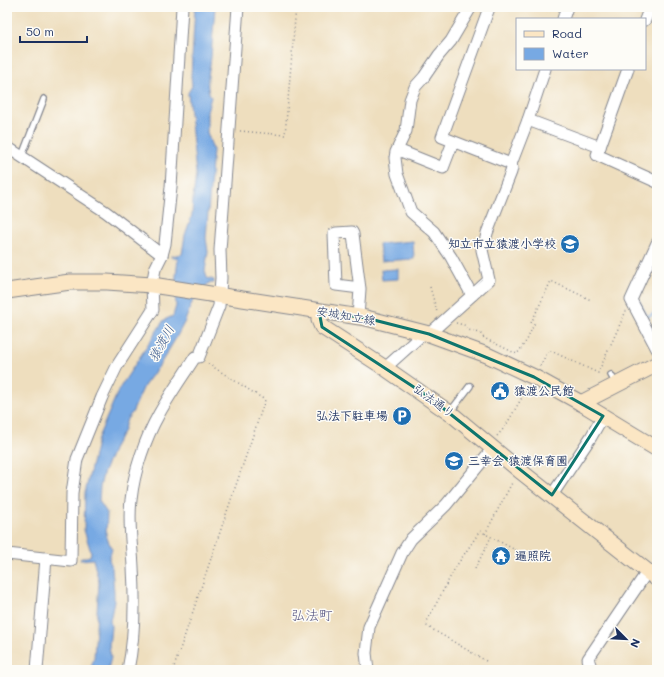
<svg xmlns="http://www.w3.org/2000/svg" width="664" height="677" font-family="Mali,'Klee One',sans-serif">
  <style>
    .water { fill: #77a9e3; stroke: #496ca0 }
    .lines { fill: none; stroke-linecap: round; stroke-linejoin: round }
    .stream { stroke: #77a9e3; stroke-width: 2.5 }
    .lane-casing { stroke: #84868e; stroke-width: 8 }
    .street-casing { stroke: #84868e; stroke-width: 13 }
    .secondary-casing { stroke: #84868e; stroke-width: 17 }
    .path { stroke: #84868e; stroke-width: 1.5; stroke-dasharray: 1 3; stroke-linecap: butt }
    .lane { stroke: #fff; stroke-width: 5.5 }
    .street { stroke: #fff; stroke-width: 11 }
    .secondary { stroke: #fbe6c4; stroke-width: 15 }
    .marked { fill: none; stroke: #0f766e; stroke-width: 3; stroke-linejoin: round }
    .labels { text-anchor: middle; stroke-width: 3; stroke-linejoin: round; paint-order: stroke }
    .poi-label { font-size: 12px; font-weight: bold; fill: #1b2f5e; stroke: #fdfcf7; text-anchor: start }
    .street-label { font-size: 12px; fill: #1b2f5e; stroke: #fdfcf7 }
    .water-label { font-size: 13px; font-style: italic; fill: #3b5a8d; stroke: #fdfcf7 }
    .quarter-label { font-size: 14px; fill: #5b5a86; stroke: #fdfcf7 }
  </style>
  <rect width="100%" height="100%" fill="#fdfcf7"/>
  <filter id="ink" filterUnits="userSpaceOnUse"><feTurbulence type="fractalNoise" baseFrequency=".025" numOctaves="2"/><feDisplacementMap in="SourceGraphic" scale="8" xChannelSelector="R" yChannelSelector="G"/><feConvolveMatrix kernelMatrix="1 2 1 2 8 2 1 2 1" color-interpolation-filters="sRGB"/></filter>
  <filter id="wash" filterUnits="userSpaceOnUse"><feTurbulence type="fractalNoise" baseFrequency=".012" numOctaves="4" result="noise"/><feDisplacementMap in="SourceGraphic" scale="16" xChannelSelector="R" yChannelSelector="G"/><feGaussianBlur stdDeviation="0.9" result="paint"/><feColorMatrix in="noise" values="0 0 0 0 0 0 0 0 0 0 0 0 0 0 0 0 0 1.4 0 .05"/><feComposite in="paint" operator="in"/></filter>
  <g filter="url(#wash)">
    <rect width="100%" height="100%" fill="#eedebe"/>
    <g class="water">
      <path d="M195,7H215C214,24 212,40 211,57C210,70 204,85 211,97L207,112V132L213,150L206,238L208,252L205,271L207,278L214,280V283H209L193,300L185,321L176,338L159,366L144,386L132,413L127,419L123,432L115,445L103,474L100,487L99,501L107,513L106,536L112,549L109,559L112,568L114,592V601L110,621L111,627L109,646L111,657L108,670H90L94,658L99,582L93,559L80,560L81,558L90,556L91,552L84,530L85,493L98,438L119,389L164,320L173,316L176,306L175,285L178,259L171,257V256L182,254L185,235L192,215L193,199L196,174L188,93L192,86L191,76Z"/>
      <polygon points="413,241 414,259 381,261 379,244"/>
      <polygon points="398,269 398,279 382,280 381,270"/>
    </g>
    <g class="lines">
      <polyline class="stream" points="638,300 647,317 657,312"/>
    </g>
  </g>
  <g filter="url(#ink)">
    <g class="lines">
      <g class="lane-casing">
        <g id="lane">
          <polyline points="22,156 44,99"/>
          <polyline points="611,375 616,384"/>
          <polyline points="450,412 470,386"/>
        </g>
      </g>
      <g class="street-casing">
        <g id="street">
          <polyline points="471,7 451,41 439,55 424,77 415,87 410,100 406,131 396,152 395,158 397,174 411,212 434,232 451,257 472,295"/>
          <polyline points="488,7 489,8 442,137 511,164 528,120 545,69"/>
          <polyline points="563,19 567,7"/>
          <polyline points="645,20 650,7"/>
          <polyline points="628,69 597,155 657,182"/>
          <polyline points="528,120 600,147"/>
          <polyline points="7,147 106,212 162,255"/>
          <polyline points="398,150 443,168 453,142"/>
          <polyline points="657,243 631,300 657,349"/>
          <polyline points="358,317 360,289 353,234 352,232 336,233 334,234 336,285 360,288"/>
          <polyline points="429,334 489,280 482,250 486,238 487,233 511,172 512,168 511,164"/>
          <polyline points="385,368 424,333"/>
          <polyline points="552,495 591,437 603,416"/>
          <polyline points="7,554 71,561 72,493 77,459 102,397 117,366 153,310 152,285 155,269 162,255 165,244 171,187 182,7"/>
          <polyline points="37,670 46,558"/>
          <path d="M128,670C135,637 135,601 133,567C132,545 128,522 131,500C134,471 145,439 159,414C170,394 183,376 195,357H199L219,306L221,278L220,250L238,7"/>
          <polyline points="368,670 366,653 369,627 402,553 411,539 446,505 493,448"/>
          <polyline points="592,670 588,659 647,572"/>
        </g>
      </g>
      <g class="secondary-casing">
        <g id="secondary">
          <polyline points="7,291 70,282 107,282 152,285 366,318 429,334 487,355 534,377 581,403 657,449"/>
          <polyline points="319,311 319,320 322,327 385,368 454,416 519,470 657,579"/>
          <polyline points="581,403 657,364"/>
        </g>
      </g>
      <g class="path">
        <polyline points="240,131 285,135 296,7"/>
        <polyline points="430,287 437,312"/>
        <polyline points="456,323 464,325 468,330 480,333 484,338 517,354 527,340 534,324 531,323 551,281 591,300"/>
        <polyline points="540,366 549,350 598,373 626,311"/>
        <polyline points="497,436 505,427 528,387"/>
        <polyline points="485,534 513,481"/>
        <polyline points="475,569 491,537"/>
        <polyline points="486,661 425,625 455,568 480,531 519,552"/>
        <polyline points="173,670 265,400 207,363"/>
      </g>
      <use href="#lane" class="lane"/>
      <use href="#street" class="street"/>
      <use href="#secondary" class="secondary"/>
    </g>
  </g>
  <path class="marked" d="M319,311L366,318L429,334L534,377L603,416L552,495L429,397L322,327Z"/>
  <defs>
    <g id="school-disc" transform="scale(1)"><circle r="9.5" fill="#1f6fb2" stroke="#fdfcf7"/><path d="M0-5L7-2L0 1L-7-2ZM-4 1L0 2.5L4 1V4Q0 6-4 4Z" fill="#fff"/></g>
    <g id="civic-disc" transform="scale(1)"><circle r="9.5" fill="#1f6fb2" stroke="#fdfcf7"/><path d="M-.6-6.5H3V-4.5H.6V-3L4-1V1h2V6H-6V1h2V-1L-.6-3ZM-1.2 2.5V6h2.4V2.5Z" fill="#fff"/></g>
    <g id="parking-disc" transform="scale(1)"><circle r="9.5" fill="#1f6fb2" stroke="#fdfcf7"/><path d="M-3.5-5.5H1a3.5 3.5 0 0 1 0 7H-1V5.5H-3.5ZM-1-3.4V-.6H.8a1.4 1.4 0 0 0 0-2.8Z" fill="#fff"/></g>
    <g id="temple-disc" transform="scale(1)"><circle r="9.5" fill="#1f6fb2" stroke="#fdfcf7"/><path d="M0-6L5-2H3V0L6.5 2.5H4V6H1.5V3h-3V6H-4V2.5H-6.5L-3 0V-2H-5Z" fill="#fff"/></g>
  </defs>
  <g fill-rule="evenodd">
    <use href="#school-disc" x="570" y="244"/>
    <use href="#civic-disc" x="500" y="391"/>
    <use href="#parking-disc" x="402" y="416"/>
    <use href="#school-disc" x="454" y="461"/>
    <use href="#temple-disc" x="501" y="556"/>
  </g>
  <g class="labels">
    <g class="poi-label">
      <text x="556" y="248" text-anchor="end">知立市立猿渡小学校</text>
      <text x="514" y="395">猿渡公民館</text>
      <text x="388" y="420" text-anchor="end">弘法下駐車場</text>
      <text x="468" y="465">三幸会 猿渡保育園</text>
      <text x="515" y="560">遍照院</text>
    </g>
    <g class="street-label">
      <text transform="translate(346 316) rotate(10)" y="4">安城知立線</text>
      <text transform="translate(434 401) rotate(36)" y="4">弘法通り</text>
    </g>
    <g class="water-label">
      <text transform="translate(161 343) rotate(-61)" y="5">猿渡川</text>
    </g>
    <g class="quarter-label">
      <text x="312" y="620">弘法町</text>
    </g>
  </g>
  <rect width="664" height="677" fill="none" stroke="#fdfcf7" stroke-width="24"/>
  <rect x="516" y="18" width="130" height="52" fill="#fdfcf7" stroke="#a3aaba"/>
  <rect x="524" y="31" width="20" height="6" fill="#fbe6c4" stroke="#a3aaba"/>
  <text x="552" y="38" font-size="12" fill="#1b2f5e">Road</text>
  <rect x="524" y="48" width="20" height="12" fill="#77a9e3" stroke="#a3aaba"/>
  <text x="552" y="58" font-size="12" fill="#1b2f5e">Water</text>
  <g transform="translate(626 639) rotate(114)" stroke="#fdfcf7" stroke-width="3" paint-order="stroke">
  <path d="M0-3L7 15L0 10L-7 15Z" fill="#1b2f5e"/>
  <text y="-6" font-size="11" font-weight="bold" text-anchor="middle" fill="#1b2f5e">N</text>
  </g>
  <path d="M20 36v6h67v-6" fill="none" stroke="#1b2f5e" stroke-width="2"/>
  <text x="26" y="36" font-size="12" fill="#1b2f5e" stroke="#fdfcf7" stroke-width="3" paint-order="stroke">50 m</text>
</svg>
